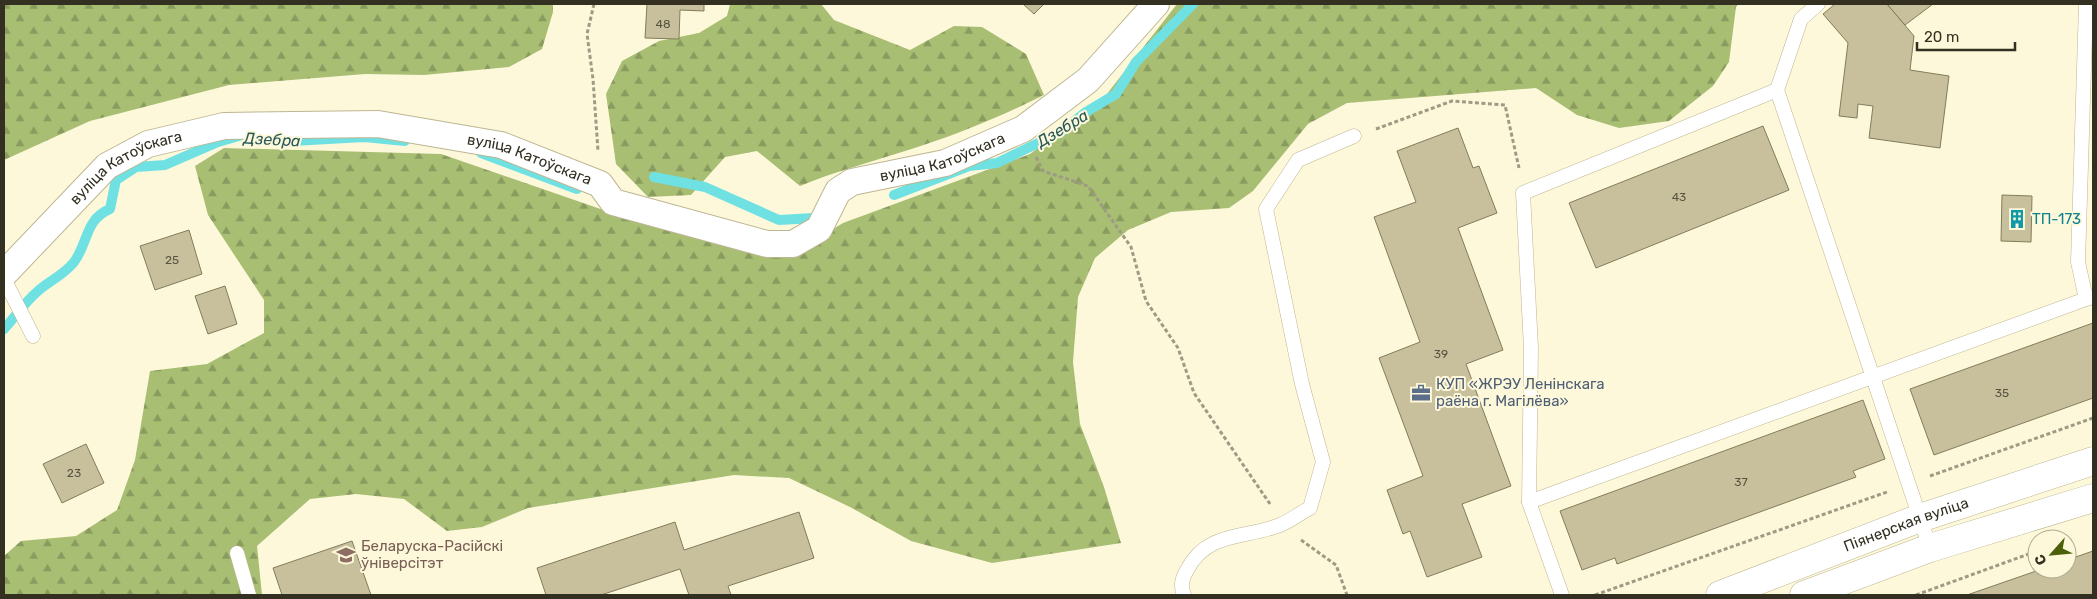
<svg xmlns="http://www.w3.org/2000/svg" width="2097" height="599" font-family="Rubik,sans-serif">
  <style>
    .forest { fill: url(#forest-firs) }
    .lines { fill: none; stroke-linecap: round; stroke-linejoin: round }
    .stream { stroke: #70e1e3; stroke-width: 10 }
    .building { fill: #c8c09d; stroke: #837c5a }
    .service-casing { stroke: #bdb692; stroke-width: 15 }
    .minor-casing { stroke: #bdb692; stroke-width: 28 }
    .primary-casing { stroke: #bdb692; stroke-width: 29 }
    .path { stroke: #9e9a84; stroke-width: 3; stroke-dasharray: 4 2.5; stroke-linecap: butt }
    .service { stroke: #fff; stroke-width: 14 }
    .minor { stroke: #fff; stroke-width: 26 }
    .primary { stroke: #fff; stroke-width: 28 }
    .labels { text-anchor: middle; stroke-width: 4; stroke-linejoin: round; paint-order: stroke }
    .number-label { font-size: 12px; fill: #585441 }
    .street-label { font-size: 15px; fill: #333022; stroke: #fef8db }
    .culture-label { font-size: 15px; fill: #0d838f; stroke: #fef8db; text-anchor: start }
    .service-label { font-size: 15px; fill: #4e5e75; stroke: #fef8db; text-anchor: start }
    .education-label { font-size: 15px; fill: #785e54; stroke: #fef8db; text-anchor: start }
    .water-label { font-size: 16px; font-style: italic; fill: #28595a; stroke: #fef8db }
  </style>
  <defs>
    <pattern id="forest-firs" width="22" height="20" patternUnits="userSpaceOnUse" patternTransform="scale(1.25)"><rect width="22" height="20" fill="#a7be73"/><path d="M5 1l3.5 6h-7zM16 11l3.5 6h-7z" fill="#899b5e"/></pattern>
  </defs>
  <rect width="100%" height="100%" fill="#fef8db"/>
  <g class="forest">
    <polygon points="4,4 553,4 553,12 542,49 509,67 424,75 365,74 229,85 90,121 4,160"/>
    <path d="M730,4H821L834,20L910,50L954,26L982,27L1026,54L1044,95C998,118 951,137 902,152C867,163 834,172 800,186L757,151L725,157L691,195L648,197L616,164L606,94L622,61L659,41L699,33L727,16Z"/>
    <polygon points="1177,4 1738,4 1736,7 1729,62 1713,86 1669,121 1619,128 1577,115 1536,88 1347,103 1308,124 1253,191 1229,208 1171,212 1128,230 1095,258 1078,297 1073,362 1080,424 1104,487 1121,543 992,563 911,541 850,507 789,478 734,475 528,508 482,527 447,531 404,499 356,494 310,499 257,546 262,595 4,595 4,556 21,541 76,536 117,510 135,460 150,371 207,364 264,333 264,300 208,215 195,166 224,148 441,154 641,223 807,245 843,223 1030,154 1103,99"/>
  </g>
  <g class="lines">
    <g class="stream">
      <polyline points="260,137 293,141 364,137 405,141"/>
      <polyline points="481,153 577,189"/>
      <polyline points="654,177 705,187 779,220 814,218"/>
      <polyline points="894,195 969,166 997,163 1061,132 1086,112 1116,94 1136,62 1193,4"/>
      <path d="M4,329C15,317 25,302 38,291C49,281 64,275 74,262C88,244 85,219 110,209L116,180L136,167L165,165L218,142L239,136"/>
    </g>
  </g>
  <g class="building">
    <polygon points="647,4 704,4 704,11 680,10 679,39 645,38"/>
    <polygon points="1023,4 1044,4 1034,14"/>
    <polygon points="1835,4 1887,4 1914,36 1910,70 1949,76 1940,148 1869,138 1873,106 1858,104 1857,118 1839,116 1848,43 1823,14"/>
    <polygon points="1887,4 1933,4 1905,25"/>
    <polygon points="1763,126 1789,190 1596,268 1569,203"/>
    <polygon points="1458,128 1473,168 1479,166 1497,213 1458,228 1503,350 1466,364 1511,486 1462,504 1482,557 1427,577 1410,531 1403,534 1387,490 1423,476 1379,358 1420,342 1374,217 1416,202 1397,151"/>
    <polygon points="2002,195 2032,196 2031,242 2001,241"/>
    <polygon points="189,230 202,274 155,290 140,246"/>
    <polygon points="225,286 237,324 208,334 195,296"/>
    <polygon points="2093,323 2093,398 1934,455 1910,389"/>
    <polygon points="1863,400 1885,459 1853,471 1856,477 1617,564 1615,558 1582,570 1560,511"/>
    <polygon points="86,444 104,483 62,503 43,464"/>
    <polygon points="799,512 814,558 728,586 731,595 689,595 680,569 601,595 546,595 537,568 675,522 684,550"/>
    <polygon points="352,541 371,595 282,595 273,568"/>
    <polygon points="2093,551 2093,595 1967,595 2042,569 2067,569 2067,560"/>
  </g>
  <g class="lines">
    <g class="service-casing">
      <g id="service">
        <polyline points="1818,4 1801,19 1777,90 1930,548"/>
        <polyline points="2086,4 2078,262 2086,299 2093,297"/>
        <polyline points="4,279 33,336"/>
        <polyline points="1529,502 2086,299"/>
        <polyline points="237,553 249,595"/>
        <path d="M1184,595C1180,586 1182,578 1187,570C1207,531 1245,539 1280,525C1290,521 1300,513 1310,508L1323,462L1302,384L1266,209L1298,160L1354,136"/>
        <polyline points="1562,595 1529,502 1531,348 1523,193 1777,90"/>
      </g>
    </g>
    <g class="minor-casing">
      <g id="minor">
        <path id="s1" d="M4,274L107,166L148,144L224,126L378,124L501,145L600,184L613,202L767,244H793L819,229L838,191L852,182L945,163L1023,129L1088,80L1156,4"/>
      </g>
    </g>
    <g class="primary-casing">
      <g id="primary">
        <path id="s2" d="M1720,595L1920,518L2093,461"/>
        <polyline points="1804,595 1930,548 2093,498"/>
      </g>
    </g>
    <g class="path">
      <polyline points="594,4 587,34 593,79 598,151"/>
      <polyline points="1376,129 1452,101 1505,105 1519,168"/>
      <polyline points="1036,157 1043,171 1088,186 1131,247 1146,301 1178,348 1194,393 1270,504"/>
      <polyline points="1930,476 2093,418"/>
      <polyline points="1301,540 1336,565 1347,595"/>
      <polyline points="1595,595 1887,492"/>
      <polyline points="1916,595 2037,551"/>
    </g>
    <use href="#service" class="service"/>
    <use href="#minor" class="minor"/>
    <use href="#primary" class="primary"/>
  </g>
  <defs>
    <g id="building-bare" transform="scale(1.5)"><path d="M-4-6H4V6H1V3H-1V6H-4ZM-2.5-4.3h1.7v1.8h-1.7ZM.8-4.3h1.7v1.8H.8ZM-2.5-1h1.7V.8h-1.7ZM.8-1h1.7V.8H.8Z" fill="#0f9aa8" stroke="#fef8db" stroke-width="2.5" paint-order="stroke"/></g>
    <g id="office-bare" transform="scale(1.5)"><path d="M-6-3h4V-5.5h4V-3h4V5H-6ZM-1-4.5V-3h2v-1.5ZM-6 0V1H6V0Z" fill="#5c6f8a" stroke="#fef8db" stroke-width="2.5" paint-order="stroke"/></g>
    <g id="university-bare" transform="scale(1.5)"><path d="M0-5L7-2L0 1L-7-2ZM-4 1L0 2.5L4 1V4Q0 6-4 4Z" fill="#8d6e63" stroke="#fef8db" stroke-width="2.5" paint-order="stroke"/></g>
  </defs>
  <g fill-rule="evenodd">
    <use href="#building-bare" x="2017" y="219"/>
    <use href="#office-bare" x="1421" y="393"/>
    <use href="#university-bare" x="346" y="555"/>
  </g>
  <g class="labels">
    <g class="number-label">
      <text x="663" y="28">48</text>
      <text x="1679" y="201">43</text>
      <text x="172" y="264">25</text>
      <text x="1441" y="358">39</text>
      <text x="2002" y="397">35</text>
      <text x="74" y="477">23</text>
      <text x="1741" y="486">37</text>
    </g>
    <g class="street-label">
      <text dy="5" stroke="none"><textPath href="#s1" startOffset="1050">вуліца Катоўскага</textPath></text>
      <text dy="5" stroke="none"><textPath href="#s1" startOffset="584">вуліца Катоўскага</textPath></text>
      <text dy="5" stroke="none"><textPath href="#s1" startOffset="165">вуліца Катоўскага</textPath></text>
      <text dy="5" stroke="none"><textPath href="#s2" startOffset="199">Піянерская вуліца</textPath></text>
    </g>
    <g class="culture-label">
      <text x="2032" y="224">ТП-173</text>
    </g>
    <g class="service-label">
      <text x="1436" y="389">КУП «ЖРЭУ Ленінскага<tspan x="1436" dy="17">раёна г. Магілёва»</tspan></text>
    </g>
    <g class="education-label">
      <text x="361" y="551">Беларуска-Расійскі<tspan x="361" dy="17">ўніверсітэт</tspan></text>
    </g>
    <g class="water-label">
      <text transform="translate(1062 128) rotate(-31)" y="6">Дзебра</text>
      <text transform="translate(272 139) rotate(3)" y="6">Дзебра</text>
    </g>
  </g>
  <rect width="2097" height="599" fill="none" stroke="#333022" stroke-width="10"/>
  <g transform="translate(2052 554) rotate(243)"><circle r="24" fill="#fef8db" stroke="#ada891"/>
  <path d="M0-4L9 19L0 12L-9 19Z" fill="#4b6009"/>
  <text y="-8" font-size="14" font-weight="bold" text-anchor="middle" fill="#333022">С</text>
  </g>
  <path d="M1917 42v8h98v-8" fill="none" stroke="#333022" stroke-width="2.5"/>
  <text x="1924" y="42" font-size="15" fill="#333022" stroke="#fef8db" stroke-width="4" paint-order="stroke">20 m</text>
</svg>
